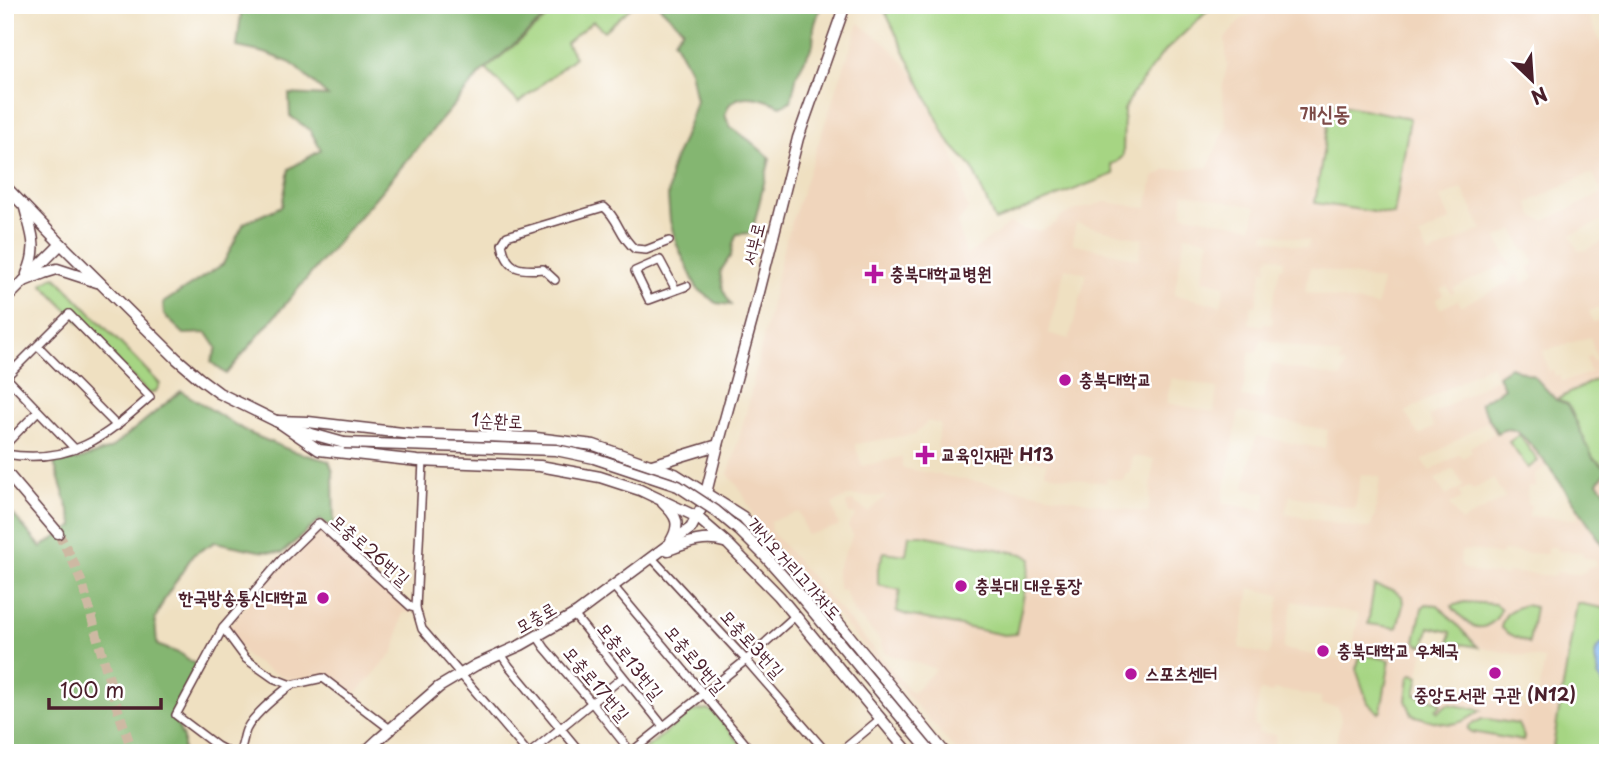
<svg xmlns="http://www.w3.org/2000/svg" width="1613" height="758" font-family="'Playpen Sans','Poor Story',sans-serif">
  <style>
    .built { fill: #f0d5bc; fill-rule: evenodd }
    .green { fill: #a6d583; stroke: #787a57; stroke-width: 2 }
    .forest { fill: #84b671; stroke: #676a4e; stroke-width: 2 }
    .water { fill: #84bbf4; stroke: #676d90; stroke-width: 2 }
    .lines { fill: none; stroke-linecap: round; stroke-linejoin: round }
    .secondary-tunnel { stroke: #ceb9a3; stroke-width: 10; stroke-dasharray: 10 5; stroke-linecap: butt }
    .street-casing { stroke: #633c42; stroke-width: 10 }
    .secondary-casing { stroke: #633c42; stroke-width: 13 }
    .street { stroke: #fff; stroke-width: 7 }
    .secondary { stroke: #fff; stroke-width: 10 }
    .secondary-bridge-casing { stroke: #633c42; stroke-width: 13; stroke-linecap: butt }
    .secondary-bridge { stroke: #fff; stroke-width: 10 }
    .poi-dot { fill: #b5179e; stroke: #fff; stroke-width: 2.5 }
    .labels { text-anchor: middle; stroke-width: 5; stroke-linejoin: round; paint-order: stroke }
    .street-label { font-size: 18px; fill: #4a1f2b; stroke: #fff }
    .poi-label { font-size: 18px; font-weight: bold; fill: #4a1f2b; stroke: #fff; text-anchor: start }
    .quarter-label { font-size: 21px; font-weight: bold; fill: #7d4b48; stroke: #fff }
  </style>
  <rect width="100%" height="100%" fill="#fff"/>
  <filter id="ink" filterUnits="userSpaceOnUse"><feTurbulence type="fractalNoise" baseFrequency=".0143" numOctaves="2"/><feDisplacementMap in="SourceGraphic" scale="14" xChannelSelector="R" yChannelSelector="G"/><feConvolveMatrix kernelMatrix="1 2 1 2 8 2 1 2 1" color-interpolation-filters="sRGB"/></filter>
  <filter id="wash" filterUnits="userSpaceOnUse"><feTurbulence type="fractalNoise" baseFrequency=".00686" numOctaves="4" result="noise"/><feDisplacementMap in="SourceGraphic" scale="28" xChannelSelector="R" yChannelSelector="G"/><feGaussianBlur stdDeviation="1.57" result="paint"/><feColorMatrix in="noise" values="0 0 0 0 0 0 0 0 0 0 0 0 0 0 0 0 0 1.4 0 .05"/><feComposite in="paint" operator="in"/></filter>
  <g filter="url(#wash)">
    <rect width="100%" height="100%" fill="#efe0c1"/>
    <g class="built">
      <path d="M1262,5H1583L1608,58V218L1571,235L1578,250H1586L1608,239V304L1589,311L1593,322L1608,318V753H1334L1341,719L1338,707L1321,705V697L1274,689L1273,693L1260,691L1254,726L1258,727V732L1276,735L1273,753H958L757,524L742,492L728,474L734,457L747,409L784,245L859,23L889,46L918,79L930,109L950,147L963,181V194L968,210L958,223L966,256L1010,223L1024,230H1042L1056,223L1060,217L1068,213L1106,202L1147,208L1153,178L1166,170L1208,167L1226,126L1222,90L1227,66L1225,39L1240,20L1259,11ZM1593,174L1602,193L1545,221L1534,217L1528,203L1584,176ZM1462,188L1482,229L1428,255L1419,236L1451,220L1440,198ZM1184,193L1256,207L1252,227L1182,214ZM1076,223L1143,239L1138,259L1072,243ZM1514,230L1524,251L1528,249L1535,264L1529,267L1534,278L1522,284L1518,274L1511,278L1512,281L1461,306L1458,300L1440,309L1436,299L1443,295L1440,289L1447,286L1451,294L1454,293L1453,289L1505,264L1507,268L1511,266L1497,238ZM1266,232L1309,240L1310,241L1307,248L1264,238ZM1185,235L1209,240L1202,280L1225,285L1221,305L1174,295ZM1271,256L1284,260L1283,267L1280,268L1270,317L1273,318L1272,324L1264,323L1263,326L1249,323L1252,306H1256L1263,270H1267V259H1269ZM1310,267L1382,281L1377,306L1305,292ZM1065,268L1087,274L1069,339L1048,333ZM1590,337L1597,359L1593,361L1591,356L1586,358L1590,373L1562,382L1560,375L1555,376L1553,370L1549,371L1543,351ZM1261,339L1341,356L1339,363L1345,365L1341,378L1272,364L1263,400L1242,397L1250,351L1257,352ZM1491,364L1498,377L1429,416L1434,427L1419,436L1405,412ZM1172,378L1217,388L1214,412L1166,403ZM1239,412L1328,430L1325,449L1256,436L1244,489L1267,493L1264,510L1222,503ZM928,421L940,424L937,448L1046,462L1045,473L1064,477L1106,483L1107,478L1124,481L1125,474H1129L1133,456L1154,459L1148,513L902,468V457L862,466L855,444L915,434ZM1486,422L1494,433L1470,447L1472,452L1463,458L1460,454L1430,471L1422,461ZM1547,466L1573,501L1579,519L1529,516L1531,504L1527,505L1528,487L1536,486L1535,475ZM1453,469L1464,486L1446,496L1435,479ZM1361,474L1380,477L1375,516L1370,528H1361L1285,514L1290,495L1355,509ZM1493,478L1505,498L1461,522L1449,504L1462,498L1459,492L1469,486L1473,490ZM848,496H886L868,512L852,501L846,503L849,514L856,515L848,526L853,535L836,571L839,590L844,589L854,612L879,639L884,653L936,669L912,693L771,531L770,521L799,512L807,535L839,526L832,504ZM1547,547H1556L1557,551L1581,552L1584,558L1594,559L1597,564L1594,567H1587L1586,571L1579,574L1556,572L1555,576L1507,572L1506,575L1473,572L1463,568L1460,562L1461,551L1473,550L1500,555L1503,551L1547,554ZM1250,588L1280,595L1269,655L1239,648ZM1293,601L1359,614L1350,662L1283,649ZM1428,627L1451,632L1449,644L1454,645L1455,643L1545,659L1536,709L1445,693V688L1441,687L1438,700L1415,695Z"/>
      <polygon points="315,530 320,530 411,613 403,613 394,652 354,696 324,675 291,680 270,671 248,658 230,634 229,626 286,558"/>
    </g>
    <g class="green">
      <polygon points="562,5 634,5 604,31 593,21 566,43 575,57 519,103 486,69"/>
      <polygon points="882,5 1214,5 1162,54 1131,96 1124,110 1123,156 1117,162 1111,164 1114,174 995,221 972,167 948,141"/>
      <polygon points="1331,103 1410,118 1394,215 1315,203"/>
      <polygon points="56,277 160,384 156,391 149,394 42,284 52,278"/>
      <polygon points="1608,373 1608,469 1593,458 1556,400"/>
      <polygon points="1519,435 1538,461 1528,468 1509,442"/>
      <polygon points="909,535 922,535 1023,554 1031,559 1016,634 1004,635 907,615 896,611 900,590 878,585 878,568 884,552 906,555"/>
      <polygon points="1374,586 1393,590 1402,596 1403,605 1397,628 1368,624"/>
      <path d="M1464,602L1495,604L1501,609C1498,617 1495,622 1486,626C1473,632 1461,617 1453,608L1452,606Z"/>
      <polygon points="1577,603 1608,609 1608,753 1552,752"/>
      <polygon points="1426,604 1438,605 1478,647 1455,643 1454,645 1449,644 1451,632 1429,627 1425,645 1420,645 1415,641 1422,608"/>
      <path d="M1525,605L1535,607L1529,643L1507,633L1501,627C1505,612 1510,609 1525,605Z"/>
      <polygon points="1361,654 1390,660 1381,711 1379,713 1368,703 1356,669"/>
      <path d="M1412,674L1419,676L1415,695L1441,702L1440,706L1436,710L1438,712L1446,705L1449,704L1481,710C1454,732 1442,723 1412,715L1406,700L1409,676Z"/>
      <polygon points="707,709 714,713 749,753 640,753 691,712"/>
      <polygon points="1482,719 1488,719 1518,724 1524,737 1523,741 1472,732 1468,729 1470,725"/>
    </g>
    <g class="forest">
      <polygon points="242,5 559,5 480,74 226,374 211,362 217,348 207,333 184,334 164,315 163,303 223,264 244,223 282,206 289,169 321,150 310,130 290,116 289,94 328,96 291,63 265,53 237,47"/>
      <path d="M821,5L814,27L813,45L797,74L791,101L781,106C768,100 743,90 730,104C727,107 727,111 725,115L730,127L749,140L770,158L752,233L737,234L733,244L731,255L720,272L723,290L731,305L716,303L697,288L677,245L670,221L668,197L671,168L686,131L696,101L690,70L674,40L683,29L658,5Z"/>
      <path d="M1510,367L1534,376L1556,400L1568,404L1593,458L1608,469L1598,482L1608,495V552C1593,531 1532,435 1513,430C1507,428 1502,430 1497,433L1480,403L1504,388L1498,375Z"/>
      <polygon points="181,391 249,433 292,451 329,461 333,472 334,529 320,520 282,553 259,551 215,542 193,555 165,598 155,619 157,645 181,654 196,665 195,674 183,694 174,716 183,738 183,753 5,753 5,505 41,547 74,526 54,463 81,459 110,449"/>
    </g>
    <path class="water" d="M1608,642V687L1603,685V683L1598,676L1599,673C1594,660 1591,646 1608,642Z"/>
  </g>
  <g filter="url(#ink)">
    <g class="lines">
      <polyline class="secondary-tunnel" points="58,533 73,561 83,586 116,704 133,753"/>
      <g class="street-casing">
        <g id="street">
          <path d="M555,280L543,269C519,271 507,270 502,244L507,236L604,207C619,219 619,236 635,249L646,250L669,241"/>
          <polyline points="676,290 660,260 635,271 649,300 687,286"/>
          <polyline points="38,346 117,426"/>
          <polyline points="5,376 75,449"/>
          <path d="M5,378L69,314L150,397C104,438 71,465 5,454"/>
          <polyline points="5,445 38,411"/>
          <polyline points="652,558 746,660 827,753"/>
          <polyline points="614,587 753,753"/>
          <polyline points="416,608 423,461"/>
          <polyline points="574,615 663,726"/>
          <polyline points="223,628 246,659 273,678 291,685 323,678 390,729"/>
          <polyline points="537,636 545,648 592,703 631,752"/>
          <polyline points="501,654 509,666 581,753"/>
          <polyline points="230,753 217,746 176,715 223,628 283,558 319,523 411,607 416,608 422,629 528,753"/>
          <path d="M239,753C243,745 243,738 246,730C253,715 278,695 291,685"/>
          <polyline points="530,753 623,677"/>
          <polyline points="630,753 746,660 795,616"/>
          <polyline points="839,753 880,719"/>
        </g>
      </g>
      <g class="secondary-casing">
        <g id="secondary">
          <polyline points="5,186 61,244 177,359 199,378 219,393 280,423"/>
          <path d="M25,208C32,235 39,247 27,274"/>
          <polyline points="24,281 44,273 57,269 97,282"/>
          <polyline points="5,300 61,244"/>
          <polyline points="276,421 308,422 411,434 536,438 594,445 675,474 743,517 837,621 945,753"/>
          <polyline points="277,421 319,450 418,461 540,466 600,477 640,490 697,517 728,544 779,596 909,753"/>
          <polyline points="294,429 344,443"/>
          <polyline points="652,465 718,445"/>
          <polyline points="5,471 58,533"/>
          <path d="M663,503C677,516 681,524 671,541"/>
          <path d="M668,550C687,543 704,536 724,542"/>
          <polyline points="364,753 379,739 439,687 476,665 521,645 577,613 691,528 703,505 718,445 752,320 798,138 845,5"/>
        </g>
      </g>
      <use href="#street" class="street"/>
      <use href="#secondary" class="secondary"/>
      <g class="secondary-bridge-casing">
        <polyline id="secondary-bridge" points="344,443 556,450 594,458 678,486 716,511 740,531 765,556 797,592 931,753"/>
      </g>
      <use href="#secondary-bridge" class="secondary-bridge"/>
    </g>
  </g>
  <g class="poi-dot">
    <path d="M870.5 263.5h7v7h7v7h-7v7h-7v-7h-7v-7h7z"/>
    <circle cx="1065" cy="380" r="7"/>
    <path d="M921.5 444.5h7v7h7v7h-7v7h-7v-7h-7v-7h7z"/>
    <circle cx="961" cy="586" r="7"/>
    <circle cx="323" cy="598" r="7"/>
    <circle cx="1323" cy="651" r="7"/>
    <circle cx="1495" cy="673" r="7"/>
    <circle cx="1131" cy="674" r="7"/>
  </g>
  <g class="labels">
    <g class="street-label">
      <text transform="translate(754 244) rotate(-76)" y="6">서부로</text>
      <text transform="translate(497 421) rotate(2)" y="6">1순환로</text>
      <text transform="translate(370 550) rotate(41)" y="6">모충로26번길</text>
      <text transform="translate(794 569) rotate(48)" y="6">개신오거리고가차도</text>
      <text transform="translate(536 618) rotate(-30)" y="6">모충로</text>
      <text transform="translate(752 644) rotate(48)" y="6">모충로3번길</text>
      <text transform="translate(695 660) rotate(50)" y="6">모충로9번길</text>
      <text transform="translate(630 661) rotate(51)" y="6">모충로13번길</text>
      <text transform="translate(596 684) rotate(50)" y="6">모충로17번길</text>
    </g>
    <g class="poi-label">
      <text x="890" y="280">충북대학교병원</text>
      <text x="1079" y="386">충북대학교</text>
      <text x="941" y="461">교육인재관 H13</text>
      <text x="975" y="592">충북대 대운동장</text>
      <text x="309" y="604" text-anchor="end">한국방송통신대학교</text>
      <text x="1337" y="657">충북대학교 우체국</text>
      <text x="1145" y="680">스포츠센터</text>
      <text x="1495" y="701" text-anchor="middle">중앙도서관 구관 (N12)</text>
    </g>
    <g class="quarter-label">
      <text x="1325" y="121">개신동</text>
    </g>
  </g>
  <rect width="1613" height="758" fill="none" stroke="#fff" stroke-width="28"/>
  <g transform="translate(1532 80) rotate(155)" stroke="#ffffff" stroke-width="5" paint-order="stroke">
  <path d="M0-5L12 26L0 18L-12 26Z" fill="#4a1f2b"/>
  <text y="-10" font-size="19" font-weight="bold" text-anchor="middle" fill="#4a1f2b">N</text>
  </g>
  <path d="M49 698v10h112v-10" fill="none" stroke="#4a1f2b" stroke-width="3.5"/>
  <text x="60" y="698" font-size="21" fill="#4a1f2b" stroke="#ffffff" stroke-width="5" paint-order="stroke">100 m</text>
</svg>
